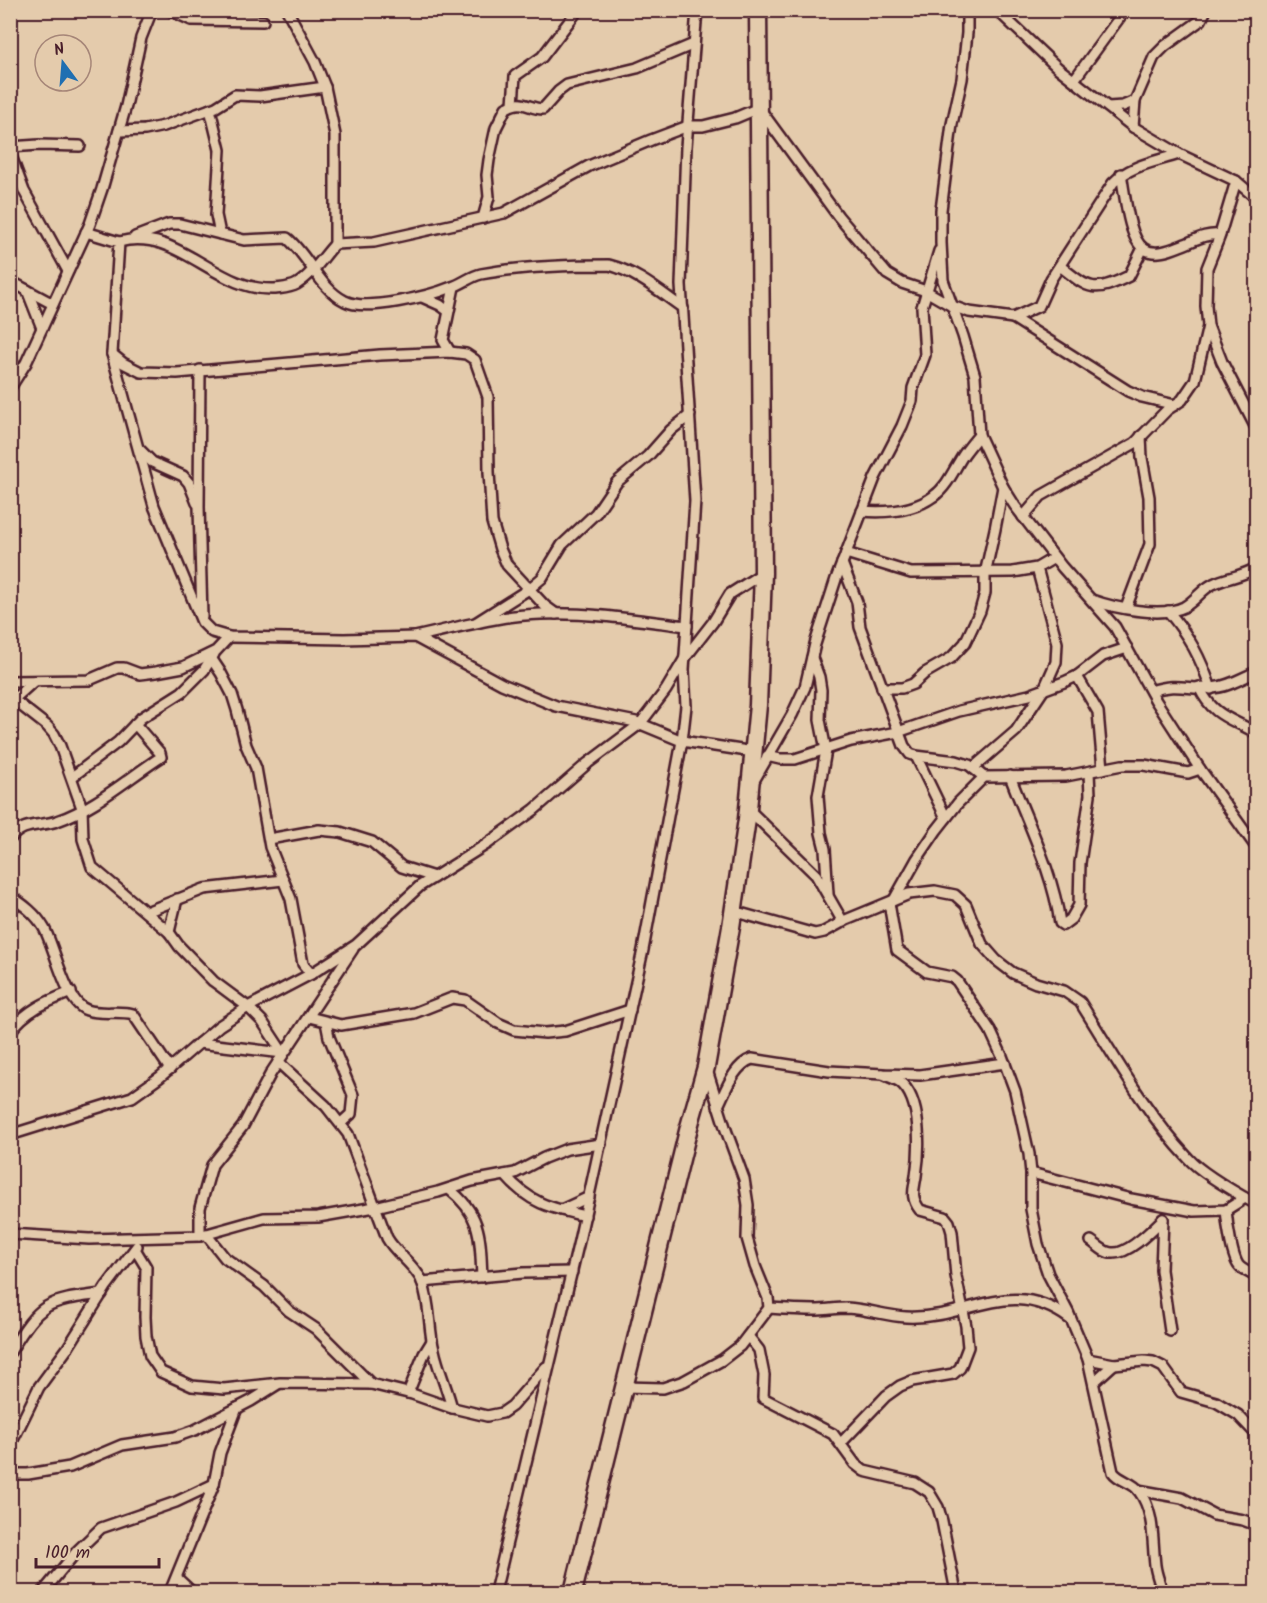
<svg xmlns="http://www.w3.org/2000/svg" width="1267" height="1603" font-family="Kalam,sans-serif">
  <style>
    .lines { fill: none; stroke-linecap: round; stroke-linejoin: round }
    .street-casing { stroke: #4a1f2b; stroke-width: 14 }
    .highway-casing { stroke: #4a1f2b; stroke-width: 21 }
    .street { stroke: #e4cbac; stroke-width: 9 }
    .highway { stroke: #e4cbac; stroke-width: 16 }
  </style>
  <rect width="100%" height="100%" fill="#e4cbac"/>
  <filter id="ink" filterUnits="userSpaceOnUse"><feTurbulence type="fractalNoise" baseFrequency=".0167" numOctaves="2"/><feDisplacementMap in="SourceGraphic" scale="12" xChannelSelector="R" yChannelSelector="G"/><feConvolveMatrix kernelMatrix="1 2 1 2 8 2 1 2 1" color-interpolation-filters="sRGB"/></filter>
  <g filter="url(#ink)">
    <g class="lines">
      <g class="street-casing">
        <g id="street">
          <polyline points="169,10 191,20 263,21"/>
          <polyline points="287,10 315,62 325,87 335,135 335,244"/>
          <polyline points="967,10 967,33 962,79 952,124 941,210 941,243 943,280 963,336 975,376 979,435 1003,487 1015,506 1062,567 1115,627 1156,701 1200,769 1256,847"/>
          <polyline points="997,10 1058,68 1133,127 1179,154 1236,181 1256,198"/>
          <polyline points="1074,80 1125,10"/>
          <polyline points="513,104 515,76 542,57 578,10"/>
          <polyline points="1108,107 1123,106 1135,101"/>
          <polyline points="210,109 220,150 216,215 220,234"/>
          <polyline points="1133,127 1135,101 1154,57 1165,46 1201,20 1206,10"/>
          <polyline points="119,131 145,130 164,126 216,107 235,95 260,96 325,87"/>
          <polyline points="10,147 39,145 80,146"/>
          <polyline points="10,153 24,191 68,271"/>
          <path d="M1121,174C1125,193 1128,238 1144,249C1155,256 1170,250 1180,246C1194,241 1205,233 1220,235"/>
          <polyline points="1236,181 1219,238 1207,268 1206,306 1208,326 1222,362 1256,428"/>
          <path d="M483,218L489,197L487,175L489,160L496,128L506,108C525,98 527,109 543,109L559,91L567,85L637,68L694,44"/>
          <polyline points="86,232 119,242 112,354 154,506 202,622 212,632 229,637 344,639 415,637 502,684 556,706 636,722 682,741 754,752"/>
          <path d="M135,237L169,224H180L244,240L287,238C308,255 320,289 345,301C366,312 430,296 452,287C462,284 471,276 481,274C523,266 567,265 609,265C637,272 660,292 683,308"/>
          <path d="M119,242C179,226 215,292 275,289C282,288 290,288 297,284C312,275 323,257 335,244L374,242L504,213L589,166L651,140L688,126H703L735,118L759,108L838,216L887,274L902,283L926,291L952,306L969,312L1013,318L1039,306L1051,279L1113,183C1130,165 1155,162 1179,154"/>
          <path d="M1060,266C1089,289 1093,294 1129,276L1143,248"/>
          <polyline points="10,281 53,304"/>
          <polyline points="27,290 42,328"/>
          <polyline points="422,297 440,305 448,311"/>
          <polyline points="1013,318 1128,391 1142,397 1175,405"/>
          <polyline points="450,352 443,340 454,287"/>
          <polyline points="112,354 123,363 141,372 177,373 380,355 450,352 466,354 475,360 488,397 489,472 492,522 500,549 507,565 545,606 556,614"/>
          <polyline points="200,370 199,507 202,617"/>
          <polyline points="10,388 26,363 90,224 102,189 126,106 141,38 152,10"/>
          <polyline points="140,450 152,462 183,476 189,483 197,503"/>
          <path d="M862,511C886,513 914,511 934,496C948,486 955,467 964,454C969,447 974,441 979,435"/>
          <polyline points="1023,517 1041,496 1135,443 1167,410 1182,400 1195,381 1208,326"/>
          <polyline points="846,553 911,573 1013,572 1037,568 1054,558"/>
          <polyline points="842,563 857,602 860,627 904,746 910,754 916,756 956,761 969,765 984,777"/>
          <path d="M1092,600C1114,608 1162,618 1184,607C1195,601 1202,589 1213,584C1227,577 1241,577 1256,568"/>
          <polyline points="1126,608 1150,544 1149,497 1142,458 1141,436"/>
          <path d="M1168,611C1189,636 1201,658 1211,689"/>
          <polyline points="477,622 529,589 542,578 562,545 596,513 617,482 648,456 671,430 690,415"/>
          <path d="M415,637C456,628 498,615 541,614C589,612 639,620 687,626"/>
          <polyline points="209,655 221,673 232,694 237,710 246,745 256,768 270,847 291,899 303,964 311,974"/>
          <polyline points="812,658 819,677 821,690 820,720 826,750 818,796 821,833 825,849 828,894"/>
          <polyline points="1077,676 1098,712 1103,769"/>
          <polyline points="10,681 89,680 117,668 124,668 140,674 156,672 183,667 216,651 229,637"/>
          <path d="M1199,687C1213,717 1231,718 1256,733"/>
          <polyline points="882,688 902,688 913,684 925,673 951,658 965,643 980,611 985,593 985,574 995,529 1003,487"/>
          <path d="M1151,691C1177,682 1188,690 1212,688C1228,687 1242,678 1256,672"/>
          <polyline points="10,697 47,726 54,734 60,746 82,808 83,839 92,867 169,932 179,946 213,981 248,1007 262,1021 283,1053"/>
          <polyline points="14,699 34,681"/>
          <polyline points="767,756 780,759 795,759 851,741 898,732 959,711 1029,695 1064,682 1077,676 1103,656 1127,648"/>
          <polyline points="916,756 946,818"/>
          <polyline points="973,768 1016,731 1044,689 1056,662 1057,643 1037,568"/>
          <path d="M1010,776C1028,824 1053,872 1060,923L1063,925L1071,919L1079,905L1080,863L1090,795L1089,772"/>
          <polyline points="72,777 118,742 141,718 182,692 204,670 214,654"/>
          <polyline points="755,779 792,715 805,687 815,644 836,579 875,478 902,426 912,401 913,388 925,355 922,307 939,251"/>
          <polyline points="748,809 816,875 843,922"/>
          <path d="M10,839C22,822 39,827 57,821C95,808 127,779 161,757L160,753L135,724"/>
          <polyline points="269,839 319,830 340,832 372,842 402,867 434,877"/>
          <path d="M10,896C24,905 36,914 44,928C55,947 65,1003 87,1010C102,1015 118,1010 133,1014L170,1069"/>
          <polyline points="894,900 917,859 936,831 958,803 984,777 1066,776 1122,765 1144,765 1188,773 1200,769"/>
          <path d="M889,903L897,950L927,972L952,977L957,981L990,1030L1002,1056L1015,1091L1029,1154L1031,1173V1209L1038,1244L1048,1274L1068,1312L1088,1359L1113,1472C1119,1481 1133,1482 1139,1491C1155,1513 1152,1540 1155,1565C1156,1574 1160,1583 1162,1592"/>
          <path d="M733,911L815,934L824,932L846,920L909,894L935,891L955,895L966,905L982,944L996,960L1013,973L1036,983L1064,991L1080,1002C1113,1054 1145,1112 1188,1158C1201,1173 1238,1194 1256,1204"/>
          <polyline points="146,912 204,889 283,880"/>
          <polyline points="169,932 177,899"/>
          <polyline points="309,1017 341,1025 414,1013 452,998 465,1000 498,1023 514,1030 545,1033 565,1031 630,1010"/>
          <polyline points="326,1022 329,1037 353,1095 351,1114 341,1123"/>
          <path d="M10,1032C26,1010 46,1002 71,992"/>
          <polyline points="199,1043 283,1053"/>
          <path d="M278,1062L326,1106L348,1134L387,1238C396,1254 414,1264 422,1281C431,1305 428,1327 434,1350C438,1369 447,1388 452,1408"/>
          <path d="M718,1106C726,1090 734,1065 752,1059L829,1071L883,1074L920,1075L1005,1063"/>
          <polyline points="10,1135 132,1097 160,1077 219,1026 248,1007 311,974 356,945 420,886 487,844 534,810 588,763 640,724 666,690 685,658 713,622 730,594 763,573"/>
          <polyline points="1031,1173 1131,1199 1194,1211 1226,1210 1245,1198"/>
          <path d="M505,1175C529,1203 550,1208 585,1216"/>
          <path d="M449,1189C482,1215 480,1238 482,1277"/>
          <polyline points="561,1210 589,1197"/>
          <path d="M1226,1210C1227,1222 1232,1260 1240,1267C1244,1271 1252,1273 1256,1277"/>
          <polyline points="1163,1219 1161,1270 1170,1331"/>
          <polyline points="10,1234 89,1239 200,1236 264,1218 318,1217 375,1207 438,1192 472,1181 515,1173 544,1158 567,1149 601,1144"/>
          <polyline points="206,1234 225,1258 264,1286 289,1311 316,1329 371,1384"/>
          <polyline points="200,1236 200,1208 212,1165 243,1126 271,1073 353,949"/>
          <path d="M1091,1241C1097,1245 1104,1253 1112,1253C1128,1255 1152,1230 1163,1219"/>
          <polyline points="135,1249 146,1267 145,1317 146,1336 150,1356 161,1372 192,1386 224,1389 280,1383 371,1384 412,1394 449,1407 487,1416 502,1413 512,1406 546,1367"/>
          <polyline points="422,1282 523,1273 572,1272"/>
          <path d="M769,1308C784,1309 800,1310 815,1310C826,1310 836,1308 847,1308C867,1309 886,1316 906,1317C970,1320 1009,1275 1070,1319"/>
          <polyline points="748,1336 759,1350 764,1375 763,1398 833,1434 855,1464 864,1471 915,1483 929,1492 938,1507 942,1521 956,1592"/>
          <path d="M10,1352C41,1302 45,1301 102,1294"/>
          <polyline points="1088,1359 1114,1364 1144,1361 1153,1362 1163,1367 1181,1392 1216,1402 1238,1415 1256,1434"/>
          <polyline points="1094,1382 1114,1364"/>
          <polyline points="624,1387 663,1388 684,1381 722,1360 740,1346 769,1308 768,1298 755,1266 747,1238 748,1205 744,1179 726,1130 707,1070"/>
          <polyline points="408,1393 424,1354 432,1341"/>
          <path d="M841,1443L886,1396L900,1386L912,1381L953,1374L960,1368L968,1347L966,1326L956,1276L952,1232L949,1222L945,1217L920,1210C910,1197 914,1190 916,1176C920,1151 922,1099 900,1082C896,1079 889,1077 883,1074"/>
          <polyline points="10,1446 39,1387 67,1349 106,1287 137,1246"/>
          <polyline points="10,1474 28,1474 70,1467 122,1445 175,1437 195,1430 251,1401 278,1384"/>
          <polyline points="1138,1490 1182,1498 1214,1515 1243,1520 1256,1525"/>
          <polyline points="177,1578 192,1592"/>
          <polyline points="43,1592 77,1551 101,1528 176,1502 214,1484"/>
          <polyline points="170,1592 214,1484 220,1453 237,1408"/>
          <polyline points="495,1592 579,1241 643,950 682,741 686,706 684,670 695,501 681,285 686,147 697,10"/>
        </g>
      </g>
      <g class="highway-casing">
        <polyline id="highway" points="573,1592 689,1127 706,1067 731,927 747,819 758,705 763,573 758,10"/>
      </g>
      <use href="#street" class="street"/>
      <use href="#highway" class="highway"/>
    </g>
  </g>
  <rect width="1267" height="1603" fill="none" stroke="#e4cbac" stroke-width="36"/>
  <rect x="18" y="18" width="1231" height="1567" fill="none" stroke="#4a1f2b" stroke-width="2" filter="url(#ink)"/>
  <g transform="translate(63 63) rotate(344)"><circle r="28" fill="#e4cbac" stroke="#a68678" stroke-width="1.5"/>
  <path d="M0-4.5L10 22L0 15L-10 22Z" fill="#1f6fb2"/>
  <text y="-9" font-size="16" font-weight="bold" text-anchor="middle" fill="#4a1f2b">N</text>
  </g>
  <path d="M36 1558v9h123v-9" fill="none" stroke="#4a1f2b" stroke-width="3"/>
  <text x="45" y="1558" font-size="18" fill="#4a1f2b" stroke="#e4cbac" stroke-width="4.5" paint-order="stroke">100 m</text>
</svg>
